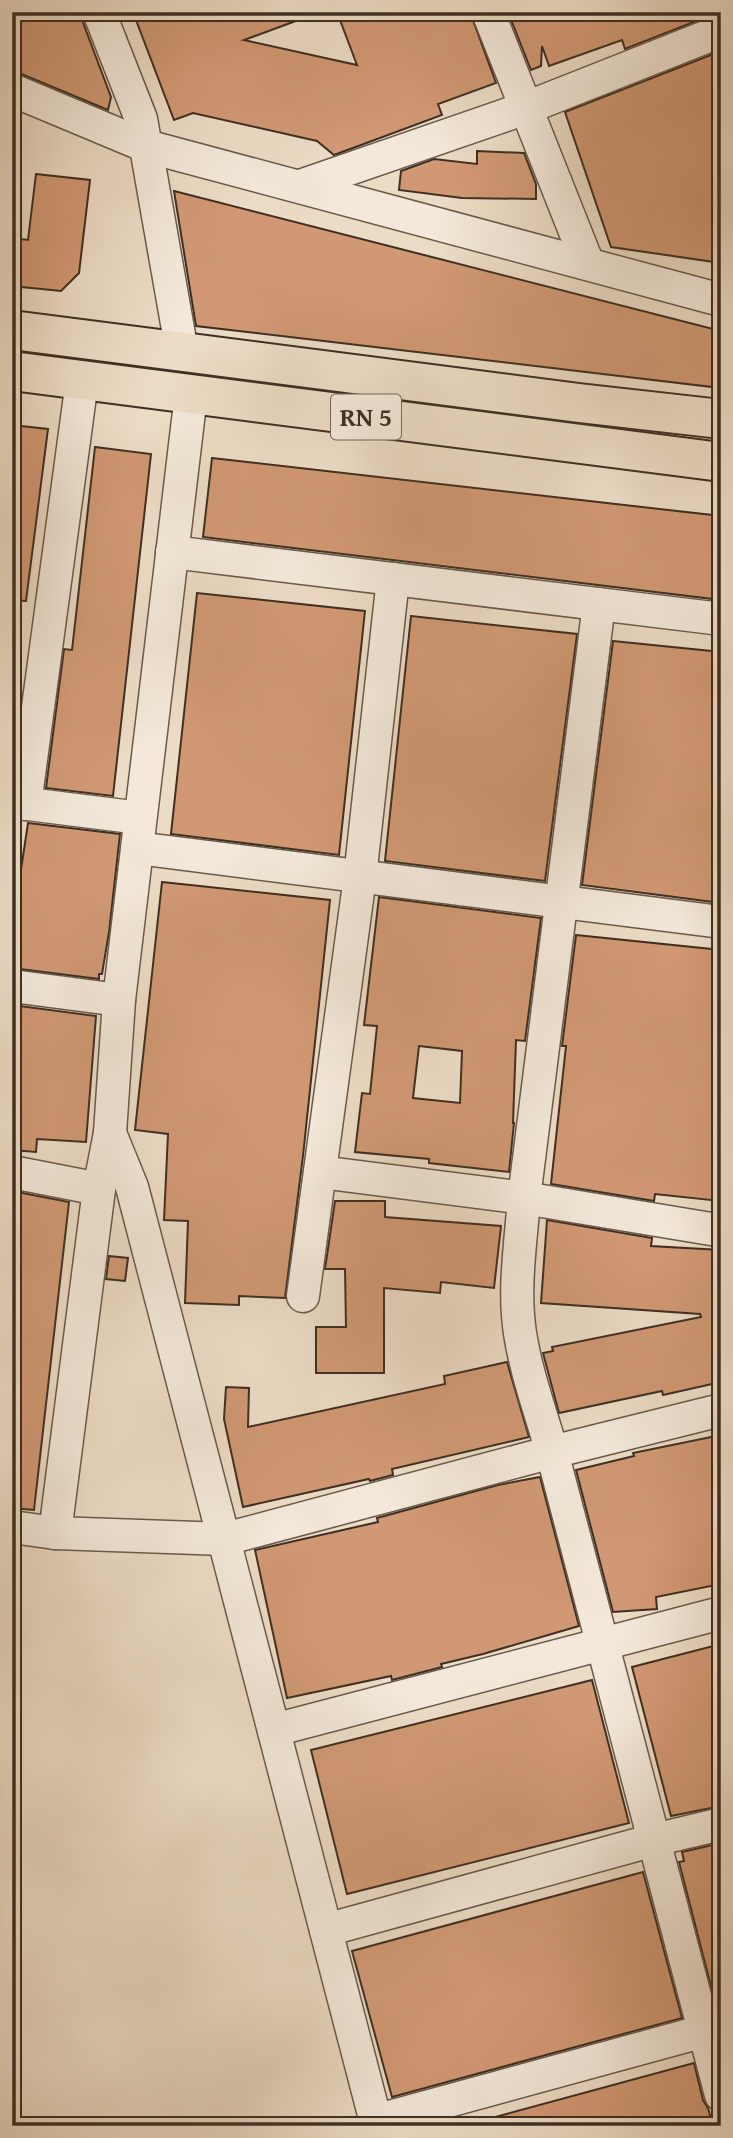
<svg xmlns="http://www.w3.org/2000/svg" width="733" height="2138" font-family="'Gentium Book Plus',serif">
  <style>
    .building { fill: #d09874; stroke: #3f2f22; stroke-width: 2; fill-rule: evenodd }
    .lines { fill: none; stroke-linecap: round; stroke-linejoin: round }
    .minor-casing { stroke: #6a5a4b; stroke-width: 35 }
    .primary-casing { stroke: #3f2f22; stroke-width: 42 }
    .minor { stroke: #f3e8d9; stroke-width: 32 }
    .primary { stroke: #ecdbc5; stroke-width: 38 }
    .labels { text-anchor: middle; stroke-width: 7; stroke-linejoin: round; paint-order: stroke }
    .shield { fill: #f3e8d9; stroke: #756659; stroke-width: 2 }
    .shield-label { font-size: 26px; font-weight: bold; fill: #3f2f22 }
  </style>
  <rect width="100%" height="100%" fill="#ecdbc5"/>
  <filter id="stains"><feTurbulence type="fractalNoise" baseFrequency=".00286" numOctaves="4"/><feColorMatrix values="0 0 0 0 .2 0 0 0 0 .09 0 0 0 0 .02 0 0 0 .5 -.17"/></filter>
  <radialGradient id="worn" r=".72"><stop offset=".6" stop-color="#630" stop-opacity="0"/><stop offset="1" stop-color="#630" stop-opacity=".3"/></radialGradient>
  <g class="building">
    <polygon points="12,12 79,12 111,97 108,110 19,73 12,72"/>
    <polygon points="133,12 312,12 312,15 244,40 357,65 337,12 470,12 496,83 438,104 442,115 334,155 317,141 193,113 174,120"/>
    <polygon points="508,12 721,12 721,13 714,14 625,49 622,40 549,66 542,46 541,66 531,70"/>
    <polygon points="721,51 721,263 611,247 565,112"/>
    <polygon points="477,151 524,153 536,184 536,199 462,198 399,190 401,171 434,159 477,164"/>
    <polygon points="36,174 90,180 79,273 61,291 12,286 12,238 28,240"/>
    <polygon points="174,191 721,331 721,388 196,326"/>
    <polygon points="12,425 48,429 26,601 12,600"/>
    <polygon points="95,447 151,454 113,796 46,788 64,649 72,650"/>
    <polygon points="212,458 721,516 721,600 203,537"/>
    <polygon points="197,593 365,611 339,855 171,834"/>
    <polygon points="411,616 577,634 545,881 385,861"/>
    <polygon points="613,641 721,652 721,903 582,885"/>
    <polygon points="28,823 120,834 109,932 102,974 99,974 99,979 12,968 12,929"/>
    <polygon points="162,882 330,900 303,1156 285,1298 239,1296 239,1305 185,1303 188,1221 164,1220 168,1134 135,1130"/>
    <path d="M379,897L541,918L525,1041L516,1040L513,1123H514L509,1172L429,1163V1159L355,1152L362,1093L370,1094L377,1026L364,1025ZM419,1046L462,1051L460,1103L413,1098Z"/>
    <polygon points="576,935 721,950 720,1201 655,1194 654,1201 551,1184 566,1046 562,1046"/>
    <polygon points="12,1005 96,1016 86,1142 37,1139 36,1152 12,1150"/>
    <polygon points="12,1191 69,1202 34,1510 12,1508"/>
    <polygon points="335,1201 385,1201 385,1217 501,1226 494,1288 441,1282 440,1293 384,1288 384,1373 316,1373 316,1327 346,1327 345,1269 325,1269"/>
    <polygon points="547,1220 652,1238 651,1246 721,1250 721,1382 663,1395 662,1391 559,1413 543,1353 553,1351 552,1347 701,1317 700,1314 541,1303"/>
    <polygon points="109,1256 128,1258 125,1281 106,1279"/>
    <polygon points="507,1362 529,1437 392,1469 393,1475 370,1481 369,1479 243,1507 224,1419 226,1387 249,1388 248,1427 445,1384 444,1376"/>
    <polygon points="721,1435 721,1584 656,1597 657,1609 613,1612 576,1470 634,1456 633,1453"/>
    <polygon points="540,1477 579,1626 483,1654 441,1664 442,1667 392,1680 391,1676 287,1698 255,1550 378,1522 377,1518 498,1485"/>
    <polygon points="721,1644 721,1806 671,1816 632,1667"/>
    <polygon points="592,1680 629,1823 347,1894 311,1750"/>
    <polygon points="721,1843 721,1988 712,1990 679,1862 684,1861 682,1852"/>
    <polygon points="643,1872 682,2018 392,2097 352,1951"/>
    <polygon points="694,2063 703,2100 708,2108 713,2126 489,2126 488,2119"/>
  </g>
  <g class="lines">
    <g class="minor-casing">
      <g id="minor">
        <polyline points="99,12 141,119 182,352"/>
        <polyline points="488,12 588,264"/>
        <polyline points="12,90 146,146 721,300"/>
        <polyline points="300,186 526,108 721,31"/>
        <polyline points="172,552 721,619"/>
        <path d="M599,604L524,1198C521,1242 513,1288 520,1333C526,1373 541,1413 552,1452L721,2095"/>
        <polyline points="12,802 140,818"/>
        <polyline points="25,804 82,381"/>
        <polyline points="137,848 721,922"/>
        <polyline points="12,986 119,1000"/>
        <polyline points="110,1133 132,1187 377,2126"/>
        <polyline points="12,1172 99,1189"/>
        <polyline points="320,1172 524,1198 711,1229 721,1227"/>
        <polyline points="303,1296 360,877 393,579"/>
        <polyline points="12,1527 55,1533 225,1539 552,1452 721,1410"/>
        <polyline points="55,1533 99,1189 110,1133 119,1000 191,395"/>
        <polyline points="274,1730 721,1613"/>
        <polyline points="326,1930 654,1840 721,1824"/>
        <polyline points="375,2121 704,2031"/>
      </g>
    </g>
    <g class="primary-casing">
      <g id="primary">
        <polyline points="12,330 579,403 721,419"/>
        <polyline points="12,371 721,462"/>
      </g>
    </g>
    <use href="#minor" class="minor"/>
    <use href="#primary" class="primary"/>
  </g>
  <g class="labels">
    <rect class="shield" x="331" y="394.5" width="70" height="45" rx="5"/>
    <g class="shield-label">
      <text x="366" y="426">RN 5</text>
    </g>
  </g>
  <rect width="733" height="2138" fill="none" stroke="#ecdbc5" stroke-width="42"/>
  <rect x="14" y="14" width="705" height="2110" fill="none" stroke="#3f2f22" stroke-width="3.5"/>
  <rect x="21" y="21" width="691" height="2096" fill="none" stroke="#3f2f22" stroke-width="2"/>
  <rect width="100%" height="100%" filter="url(#stains)"/>
  <rect width="100%" height="100%" fill="url(#worn)"/>
</svg>
